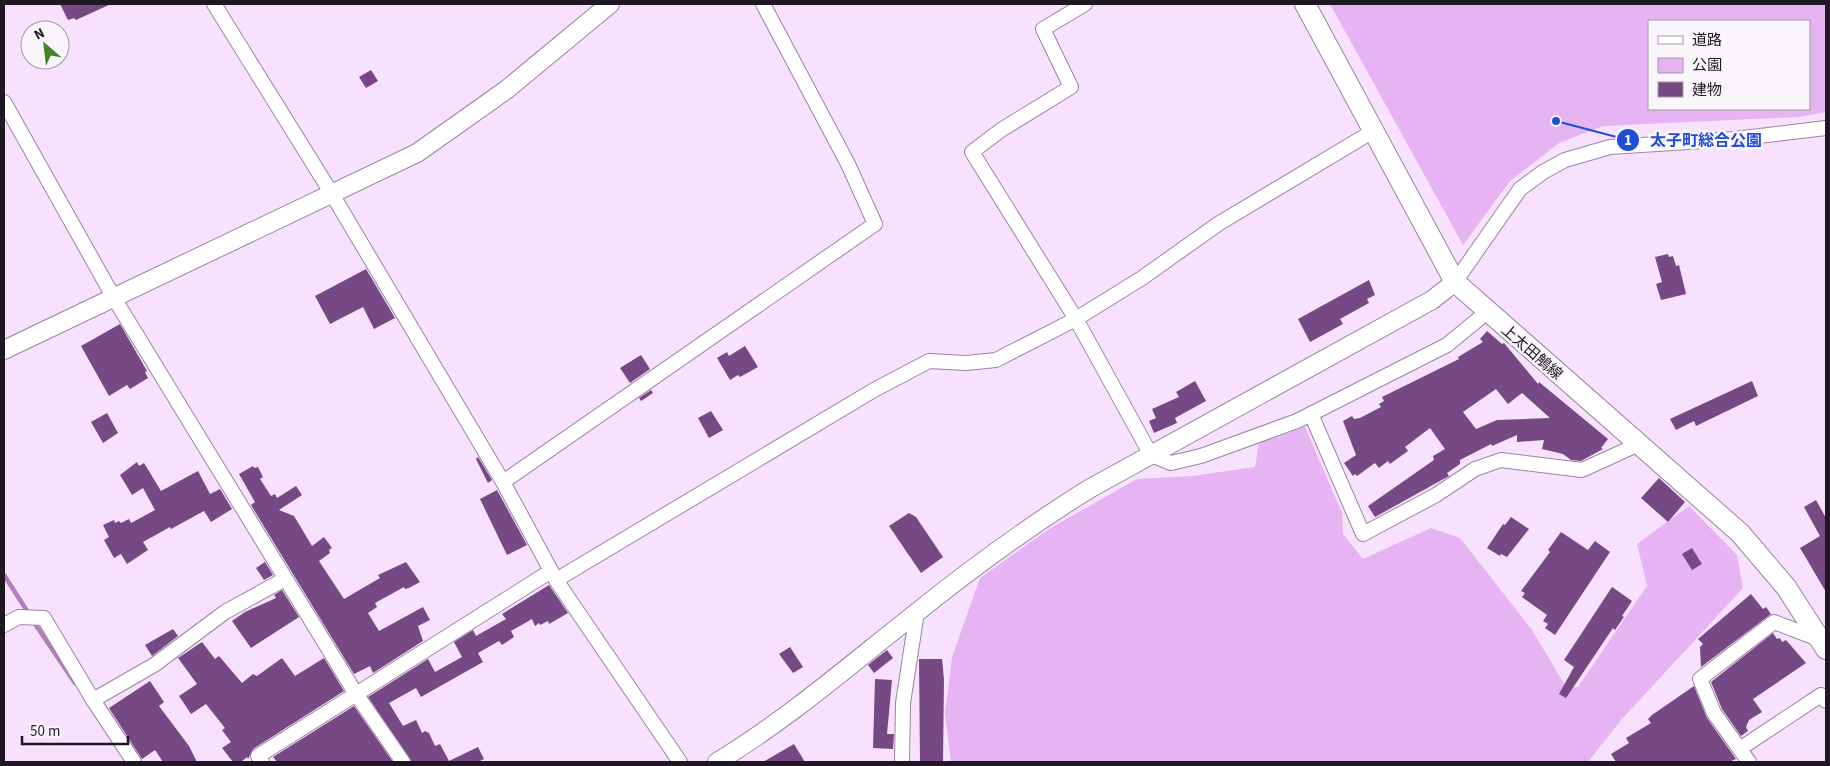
<svg xmlns="http://www.w3.org/2000/svg" width="1830" height="766" font-family="'Source Sans 3','Noto Sans JP',sans-serif">
  <style>
    .green { fill: #e6b3f3; fill-rule: evenodd }
    .lines { fill: none; stroke-linecap: round; stroke-linejoin: round }
    .stream { stroke: #b07ebd; stroke-width: 4.5 }
    .building { fill: #774984; fill-rule: evenodd }
    .minor-casing { stroke: #9a859f; stroke-width: 16 }
    .tertiary-casing { stroke: #9a859f; stroke-width: 20 }
    .secondary-casing { stroke: #9a859f; stroke-width: 22 }
    .minor { stroke: #fff; stroke-width: 14 }
    .tertiary { stroke: #fff; stroke-width: 18 }
    .secondary { stroke: #fff; stroke-width: 20 }
    .labels { text-anchor: middle; stroke-width: 5; stroke-linejoin: round; paint-order: stroke }
    .street-label { font-size: 15px; fill: #1f1721; stroke: #faf5fb }
    .leader { fill: none; stroke: #1d4ed8; stroke-width: 2 }
    .callout-dot { fill: #1d4ed8; stroke: #faf5fb; stroke-width: 2 }
    .mark-label { font-size: 15px; text-anchor: middle; font-weight: bold; fill: #fff }
    .callout-label { font-size: 16px; text-anchor: middle; font-weight: bold; fill: #1d4ed8; stroke: #faf5fb; stroke-width: 5; stroke-linejoin: round; paint-order: stroke }
  </style>
  <rect width="100%" height="100%" fill="#f8e1fe"/>
  <g class="green">
    <path d="M1330,4H1826V112L1799,117L1603,126L1559,143L1510,181L1463,245ZM1649,21H1809V109H1649Z"/>
    <polygon points="1305,427 1342,513 1343,534 1363,559 1431,528 1460,538 1532,630 1566,687 1578,687 1647,586 1637,544 1689,506 1737,555 1743,588 1622,719 1588,762 951,762 945,713 952,657 980,578 1049,529 1137,479 1192,476 1255,467 1259,443"/>
  </g>
  <g class="lines">
    <g class="stream">
      <polyline points="4,575 29,614"/>
      <polyline points="33,621 75,683"/>
    </g>
  </g>
  <g class="building">
    <polygon points="60,4 111,4 76,20 74,18 68,20"/>
    <polygon points="371,70 378,81 366,88 359,77"/>
    <polygon points="1668,254 1669,257 1673,256 1676,266 1679,265 1686,294 1661,300 1656,284 1662,282 1655,257"/>
    <polygon points="366,269 395,318 374,329 363,307 330,324 315,296"/>
    <polygon points="1369,280 1375,295 1367,299 1369,303 1340,319 1343,324 1310,342 1298,319"/>
    <polygon points="120,324 147,371 145,372 148,378 130,389 127,385 109,396 81,346"/>
    <path d="M1487,331L1502,344L1504,343L1538,384L1539,382L1608,439L1601,448L1603,449L1581,461L1571,460L1563,454L1542,449L1544,440L1517,442V435L1492,446L1491,444L1460,460V464L1447,473L1449,476L1375,517L1368,506L1434,460L1433,456L1445,449L1430,428L1405,447L1408,451L1390,464L1388,461L1379,468L1375,463L1357,476L1355,474L1353,476L1344,463L1356,455L1343,421L1352,416L1354,419L1360,418L1381,407L1379,404L1384,401L1382,397L1459,359L1458,357L1483,342L1480,339ZM1496,389L1508,404L1522,393L1550,418L1497,420L1476,429L1463,412Z"/>
    <polygon points="745,346 758,367 740,377 738,375 730,380 717,358 727,352 729,356"/>
    <polygon points="641,355 650,369 630,383 620,368"/>
    <polygon points="1195,381 1206,401 1175,418 1177,423 1154,433 1149,421 1156,418 1152,409 1179,397 1176,392"/>
    <polygon points="1752,381 1758,396 1696,426 1694,421 1676,430 1670,419"/>
    <polygon points="651,390 653,393 641,401 639,398"/>
    <polygon points="711,411 723,430 709,438 698,418"/>
    <polygon points="107,413 118,433 103,443 91,422"/>
    <polygon points="478,457 492,480 488,483 476,459"/>
    <polygon points="137,462 139,466 144,463 161,491 198,471 210,494 220,489 232,509 211,522 204,511 171,529 170,527 143,542 148,550 127,564 121,554 114,558 104,540 109,537 103,525 114,520 115,523 119,521 121,523 129,519 131,523 155,510 143,488 132,495 120,475"/>
    <polygon points="253,466 254,468 258,467 263,477 260,479 271,496 275,494 277,498 296,486 302,495 279,510 294,516 312,546 324,537 332,548 329,550 330,553 319,561 344,599 380,578 378,575 406,562 420,582 409,588 405,589 404,587 375,603 377,607 368,613 379,631 423,607 430,620 418,626 423,641 373,673 370,666 354,674 251,505 255,502 239,474"/>
    <polygon points="1659,478 1685,502 1668,522 1641,498"/>
    <polygon points="497,490 527,545 507,555 480,499"/>
    <polygon points="1816,500 1826,518 1826,592 1800,548 1820,536 1804,507"/>
    <polygon points="909,513 916,517 943,557 921,573 889,526"/>
    <polygon points="1511,517 1529,529 1507,557 1501,554 1500,556 1487,548 1503,524 1505,525"/>
    <polygon points="1561,532 1588,550 1595,541 1610,552 1555,635 1545,628 1548,624 1543,621 1547,615 1522,597 1525,593 1521,591 1550,552 1548,550"/>
    <polygon points="1692,548 1702,564 1692,570 1682,554"/>
    <polygon points="265,562 273,575 264,580 256,568"/>
    <polygon points="549,585 568,613 549,624 548,621 540,625 539,623 535,626 532,619 511,631 514,637 502,645 499,641 478,653 483,662 421,697 416,688 389,703 403,726 416,720 422,733 425,731 429,733 435,746 440,744 449,761 478,747 484,759 478,762 412,762 368,697 428,659 435,672 462,657 454,642 473,630 476,636 506,619 502,614"/>
    <polygon points="1612,587 1632,601 1622,616 1624,617 1615,630 1613,628 1566,698 1559,694 1574,667 1564,660"/>
    <polygon points="282,590 299,617 251,648 232,621 245,612 276,598 274,595"/>
    <polygon points="1751,594 1763,609 1766,607 1771,614 1701,667 1700,647 1703,644 1698,639"/>
    <polygon points="173,629 178,636 152,656 145,645"/>
    <polygon points="1773,633 1777,639 1780,638 1782,642 1786,640 1806,663 1753,699 1762,712 1749,720 1746,727 1748,731 1741,736 1722,709 1711,682"/>
    <polygon points="202,642 215,659 219,656 242,683 253,674 257,676 282,658 295,676 324,658 344,691 253,749 248,759 247,757 241,762 233,762 222,748 231,742 222,730 225,728 206,704 191,714 179,696 197,684 178,658"/>
    <polygon points="790,647 803,667 793,673 779,654"/>
    <polygon points="887,650 893,658 874,673 868,665"/>
    <polygon points="919,659 942,659 944,679 943,762 920,762"/>
    <polygon points="875,679 892,680 887,734 894,734 893,749 873,748"/>
    <polygon points="150,681 164,702 159,706 189,746 197,762 163,762 155,750 142,759 109,708"/>
    <polygon points="1694,686 1707,718 1736,759 1729,762 1616,762 1611,754 1629,743 1626,738 1651,723 1648,719 1652,715"/>
    <polygon points="354,706 393,762 277,762 273,757"/>
    <polygon points="794,744 805,762 763,762"/>
  </g>
  <g class="lines">
    <g class="minor-casing">
      <g id="minor">
        <polyline points="214,4 332,194 503,482 556,580 680,762"/>
        <polyline points="1085,4 1043,29 1071,87 1001,130 972,152 1076,319 1151,455 1171,463 1201,456 1297,421 1447,345 1487,312"/>
        <polyline points="4,102 114,298 356,694 403,762"/>
        <polyline points="1455,282 1520,189 1543,172 1565,160 1610,147 1735,139 1826,128"/>
        <polyline points="1311,414 1363,534 1436,495 1475,469 1501,460 1582,470 1639,444"/>
        <polyline points="503,482 875,224 848,164 763,4"/>
        <polyline points="556,580 874,390 929,361 966,363 996,360 1076,319 1142,278 1218,224 1375,130"/>
        <polyline points="4,625 19,617 44,618 93,700 154,665 225,612 285,579"/>
        <polyline points="93,700 134,762"/>
        <polyline points="1741,748 1821,695 1826,701"/>
        <polyline points="262,762 258,756 551,571"/>
        <polyline points="902,762 903,703 917,612"/>
        <polyline points="1749,762 1714,713 1700,679 1774,622 1821,640"/>
      </g>
    </g>
    <g class="tertiary-casing">
      <g id="tertiary">
        <polyline points="4,350 417,153 506,90 610,4"/>
        <path d="M717,762C788,719 851,664 916,613C972,568 1028,527 1089,489L1432,300L1455,282"/>
      </g>
    </g>
    <g class="secondary-casing">
      <polyline id="secondary" points="1305,4 1455,282 1740,533 1786,587 1826,649"/>
    </g>
    <use href="#minor" class="minor"/>
    <use href="#tertiary" class="tertiary"/>
    <use href="#secondary" class="secondary"/>
  </g>
  <g class="labels">
    <g class="street-label">
      <text transform="translate(1532 352) rotate(41)" y="5">上太田鵤線</text>
    </g>
  </g>
  <path class="leader" d="M1556 121L1628 140"/>
  <g class="callout-dot">
    <circle cx="1556" cy="121" r="5"/>
    <circle cx="1628" cy="140" r="12"/>
  </g>
  <g class="mark-label">
    <text x="1628" y="145">1</text>
  </g>
  <g class="callout-label">
    <text x="1706" y="146">太子町総合公園</text>
  </g>
  <rect width="1830" height="766" fill="none" stroke="#1f1721" stroke-width="10"/>
  <rect x="1648" y="20" width="162" height="90" fill="#faf5fb" stroke="#a29ca4"/>
  <rect x="1658" y="36" width="25" height="8" fill="#ffffff" stroke="#a29ca4"/>
  <text x="1692" y="45" font-size="15" fill="#1f1721">道路</text>
  <rect x="1658" y="58" width="25" height="15" fill="#e6b3f3" stroke="#a29ca4"/>
  <text x="1692" y="70" font-size="15" fill="#1f1721">公園</text>
  <rect x="1658" y="82" width="25" height="15" fill="#774984" stroke="#a29ca4"/>
  <text x="1692" y="95" font-size="15" fill="#1f1721">建物</text>
  <g transform="translate(45 45) rotate(332)"><circle r="24" fill="#faf5fb" stroke="#a29ca4"/>
  <path d="M0-4L9 19L0 12L-9 19Z" fill="#3f8428"/>
  <text y="-8" font-size="14" font-weight="bold" text-anchor="middle" fill="#1f1721">N</text>
  </g>
  <path d="M22 736v8h106v-8" fill="none" stroke="#1f1721" stroke-width="2.5"/>
  <text x="30" y="736" font-size="15" fill="#1f1721" stroke="#faf5fb" stroke-width="4" paint-order="stroke">50 m</text>
</svg>
